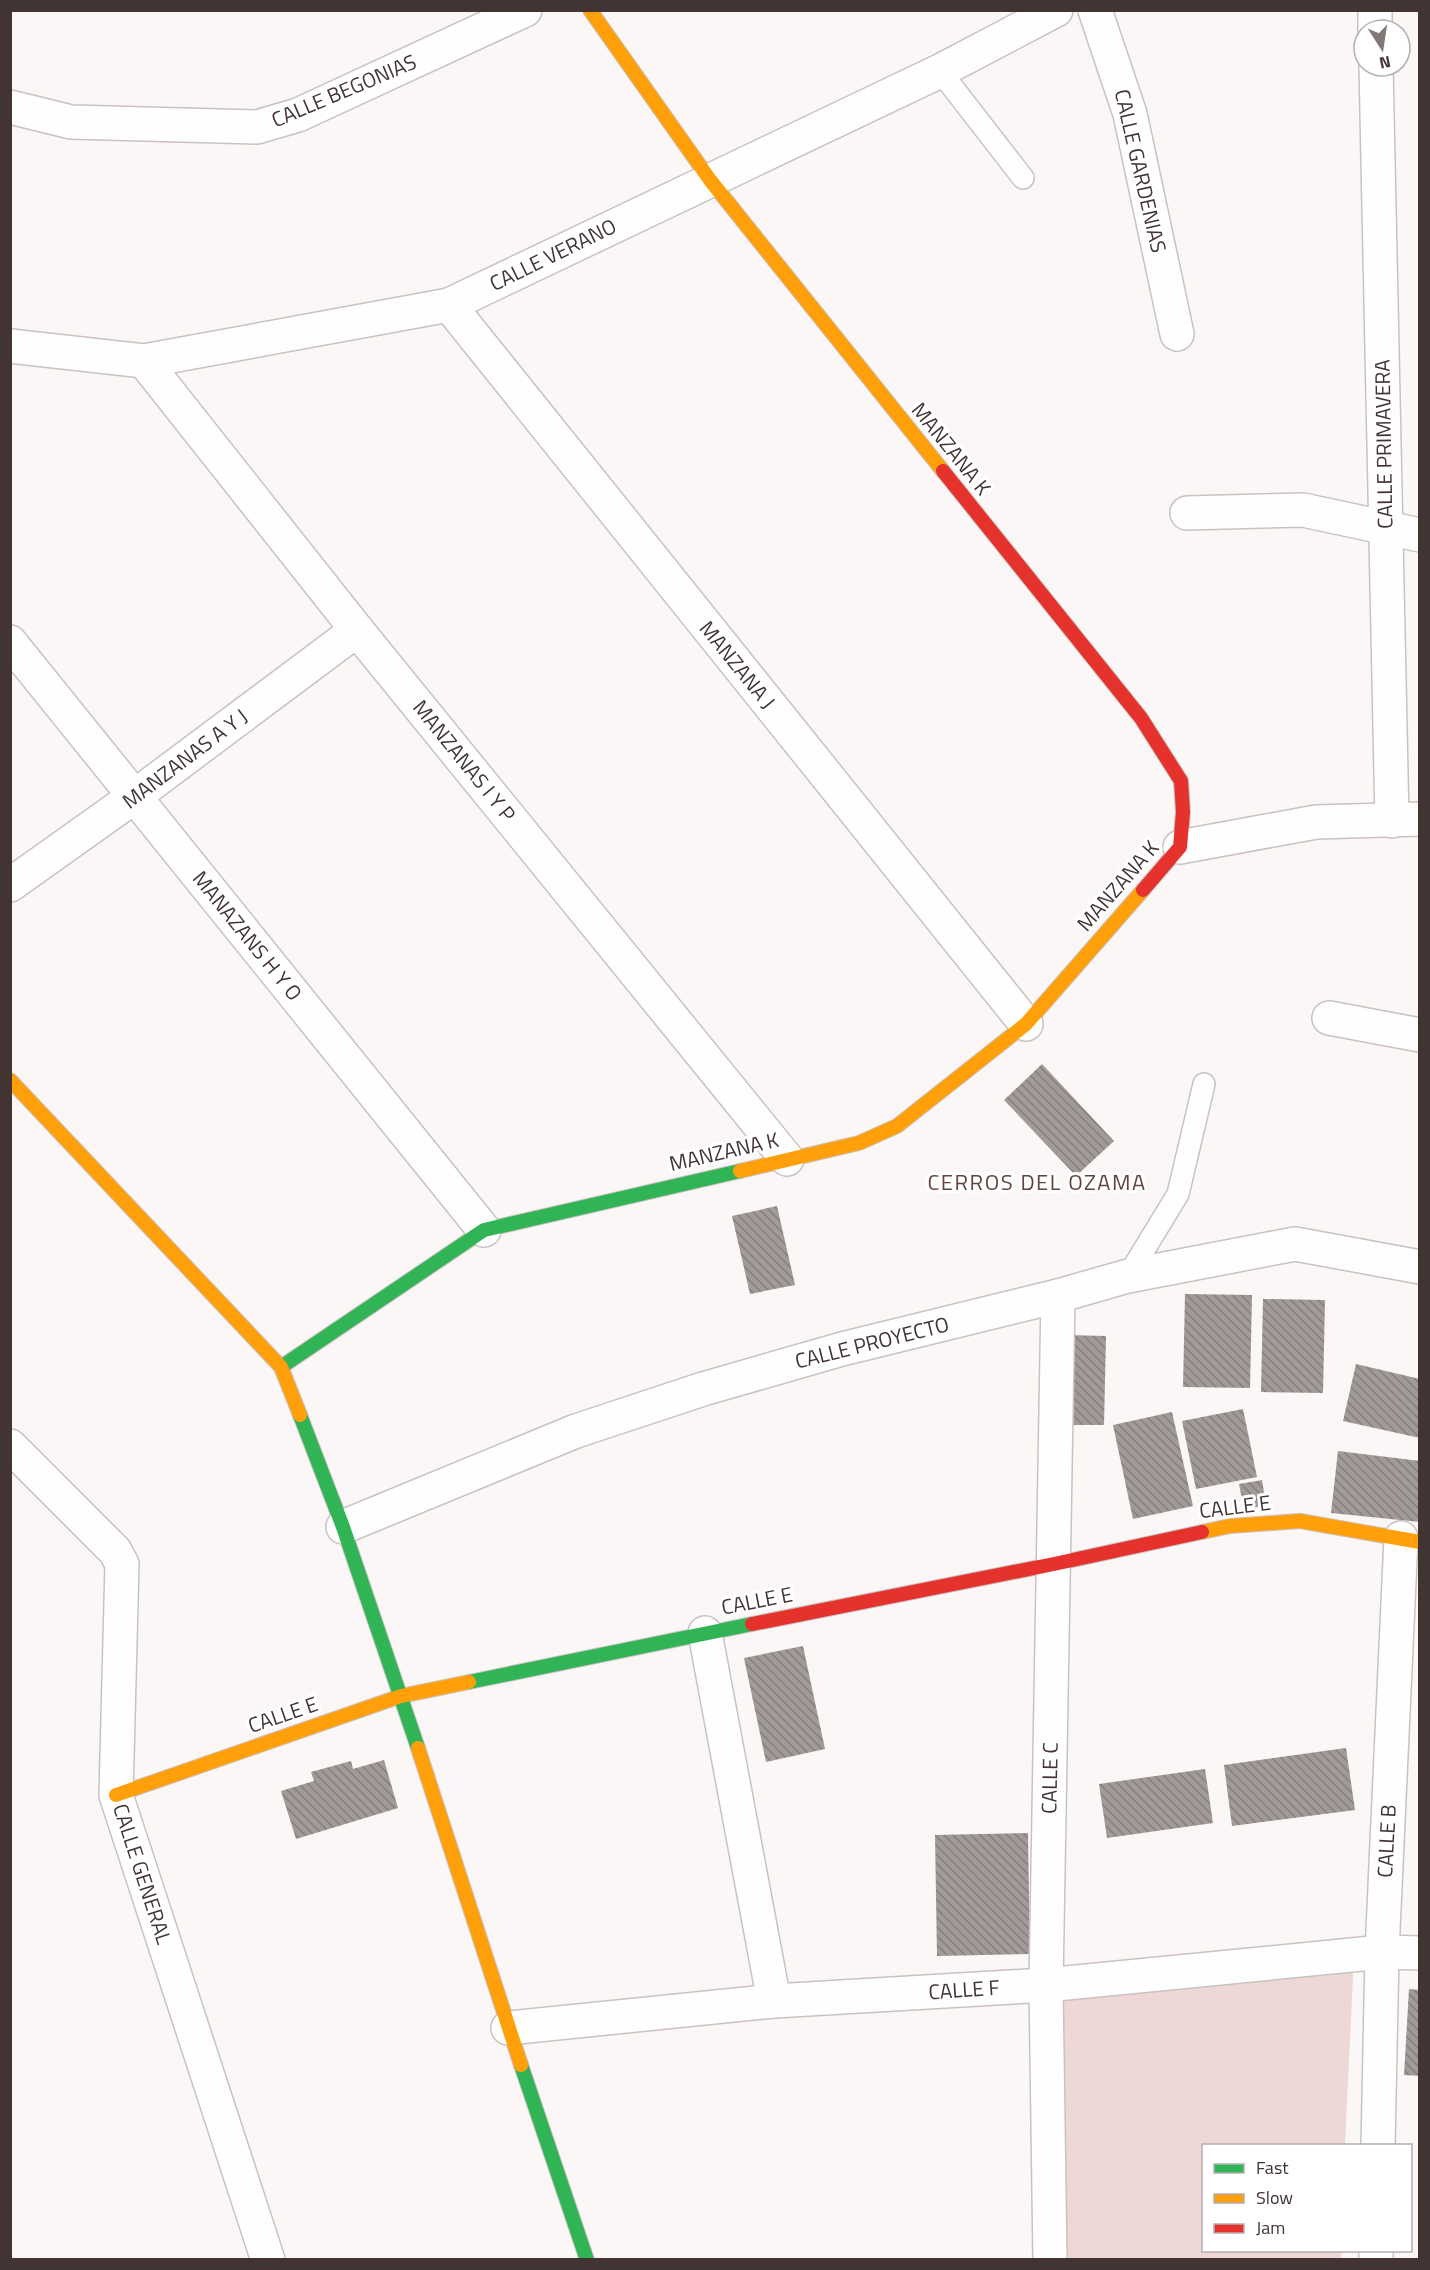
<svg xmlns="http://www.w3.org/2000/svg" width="1430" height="2270" font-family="'Titillium Web',sans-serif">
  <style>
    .park { fill: #eed8d7 }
    .building { fill: url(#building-back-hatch) }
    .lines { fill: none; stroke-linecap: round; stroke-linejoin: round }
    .lane-casing { stroke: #cac2c1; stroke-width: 24 }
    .street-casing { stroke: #cac2c1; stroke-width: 36 }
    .fast-casing { stroke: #cac2c1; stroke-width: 16 }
    .slow-casing { stroke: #cac2c1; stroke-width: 16 }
    .jam-casing { stroke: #cac2c1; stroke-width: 16 }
    .lane { stroke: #fefefe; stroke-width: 21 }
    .street { stroke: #fefefe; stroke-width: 33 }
    .fast { stroke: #30b455; stroke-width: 14 }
    .slow { stroke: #ff9f0a; stroke-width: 14 }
    .jam { stroke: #e5322d; stroke-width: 14 }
    .labels { text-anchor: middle; stroke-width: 6; stroke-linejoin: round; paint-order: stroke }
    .street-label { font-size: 21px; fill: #433434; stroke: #fff }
    .neighbourhood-label { font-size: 22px; letter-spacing: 1.5px; fill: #624342; stroke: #fff }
  </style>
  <defs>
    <pattern id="building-back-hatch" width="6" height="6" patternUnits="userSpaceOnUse" patternTransform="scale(1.5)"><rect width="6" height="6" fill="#a19a99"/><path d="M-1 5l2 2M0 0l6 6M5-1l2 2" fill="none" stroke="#857e7e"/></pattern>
  </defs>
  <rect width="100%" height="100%" fill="#fbf7f7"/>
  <polygon class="park" points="1354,1956 1345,2145 1204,2146 1204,2250 1341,2251 1341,2259 1033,2260 1040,1993"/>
  <g class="building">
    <polygon points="1042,1064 1114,1141 1076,1176 1004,1100"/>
    <polygon points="777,1206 795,1285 750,1294 732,1216"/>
    <polygon points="1185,1294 1252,1295 1250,1388 1183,1387"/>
    <polygon points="1263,1299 1325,1300 1323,1393 1261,1392"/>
    <polygon points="1066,1335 1106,1336 1104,1425 1064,1425"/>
    <polygon points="1356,1364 1420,1379 1420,1438 1343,1421"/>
    <polygon points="1243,1409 1257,1477 1196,1489 1182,1421"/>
    <polygon points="1172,1412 1193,1506 1133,1519 1113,1425"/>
    <polygon points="1338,1451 1420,1461 1420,1522 1331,1513"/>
    <polygon points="1262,1480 1266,1505 1244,1510 1239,1484"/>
    <polygon points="803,1646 825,1749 766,1762 744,1658"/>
    <polygon points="1346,1748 1355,1810 1232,1826 1224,1765"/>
    <polygon points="384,1760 398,1808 296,1839 281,1791 314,1781 311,1772 351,1761 353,1769"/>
    <polygon points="1205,1769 1213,1823 1107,1838 1099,1784"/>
    <polygon points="1028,1833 1030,1954 937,1956 935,1835"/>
    <polygon points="1409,1989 1420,1990 1420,2076 1404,2075"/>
  </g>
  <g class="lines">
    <g class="lane-casing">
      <g id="lane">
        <polyline points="940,71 1023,178"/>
        <polyline points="1128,1276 1178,1194 1204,1084"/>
      </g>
    </g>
    <g class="street-casing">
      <g id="street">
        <polyline points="1095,10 1130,114 1177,334"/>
        <polyline points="1375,10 1375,30"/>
        <polyline points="1376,66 1392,821"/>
        <polyline points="10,107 71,122 257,127 298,115 525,10"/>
        <polyline points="449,305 1026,1024"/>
        <polyline points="10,346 144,361 449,305 940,71 1056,10"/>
        <polyline points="144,361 357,630 787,1159"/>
        <polyline points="1187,513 1303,510 1420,535"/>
        <polyline points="10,642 484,1230"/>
        <polyline points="1180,847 1316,822 1420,819"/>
        <polyline points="10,885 135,796 357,630"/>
        <polyline points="1329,1018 1420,1035"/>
        <polyline points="10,1446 115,1551 122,1564 116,1795 268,2260"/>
        <polyline points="343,1527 576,1431 703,1389 842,1349 1058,1296 1128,1276 1295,1244 1420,1267"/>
        <polyline points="705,1633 774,2001"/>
        <polyline points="508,2028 774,2001 1046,1985 1382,1952 1420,1953"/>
        <polyline points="1378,2146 1382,1952 1401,1538"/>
        <polyline points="1050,2260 1046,1985 1058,1296"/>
        <polyline points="1376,2260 1376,2250"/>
      </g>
    </g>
    <g class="fast-casing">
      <g id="fast">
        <polyline points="281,1367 484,1230 740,1171"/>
        <polyline points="300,1415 343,1527 418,1748"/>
        <polyline points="469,1682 752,1624"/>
        <polyline points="521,2065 587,2260"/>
      </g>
    </g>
    <g class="slow-casing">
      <g id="slow">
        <polyline points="590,10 710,180 943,471"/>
        <polyline points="10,1080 281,1367 300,1415"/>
        <polyline points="740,1171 859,1143 897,1126 1026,1024 1143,890"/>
        <polyline points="1202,1532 1230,1526 1300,1521 1420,1542"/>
        <polyline points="418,1748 521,2065"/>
        <polyline points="116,1795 401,1696 469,1682"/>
      </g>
    </g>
    <g class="jam-casing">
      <g id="jam">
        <polyline points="943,471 1141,718 1181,781 1183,812 1180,847 1143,890"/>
        <polyline points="752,1624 1054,1564 1202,1532"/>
      </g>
    </g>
    <use href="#lane" class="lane"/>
    <use href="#street" class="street"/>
    <use href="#fast" class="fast"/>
    <use href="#slow" class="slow"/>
    <use href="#jam" class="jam"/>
  </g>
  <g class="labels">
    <g class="street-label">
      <text transform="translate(344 91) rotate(-23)" y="7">CALLE BEGONIAS</text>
      <text transform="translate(1140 171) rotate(77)" y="7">CALLE GARDENIAS</text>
      <text transform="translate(553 255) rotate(-26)" y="7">CALLE VERANO</text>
      <text transform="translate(1384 444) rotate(-91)" y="7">CALLE PRIMAVERA</text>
      <text transform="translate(951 449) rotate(51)" y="7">MANZANA K</text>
      <text transform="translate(737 665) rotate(51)" y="7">MANZANA J</text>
      <text transform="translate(185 759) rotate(-37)" y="7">MANZANAS A Y J</text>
      <text transform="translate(464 761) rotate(51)" y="7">MANZANAS I Y P</text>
      <text transform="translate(1118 886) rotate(-49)" y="7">MANZANA K</text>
      <text transform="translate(247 936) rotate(51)" y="7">MANAZANS H Y O</text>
      <text transform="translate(724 1152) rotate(-13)" y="7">MANZANA K</text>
      <text transform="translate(872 1343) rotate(-14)" y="7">CALLE PROYECTO</text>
      <text transform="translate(1235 1507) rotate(-7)" y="7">CALLE E</text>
      <text transform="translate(757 1601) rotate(-11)" y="7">CALLE E</text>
      <text transform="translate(283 1715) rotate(-19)" y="7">CALLE E</text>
      <text transform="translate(1050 1778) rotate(-89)" y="7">CALLE C</text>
      <text transform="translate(1387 1841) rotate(-87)" y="7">CALLE B</text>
      <text transform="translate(142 1874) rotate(72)" y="7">CALLE GENERAL</text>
      <text transform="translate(964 1990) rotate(-4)" y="7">CALLE F</text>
    </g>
    <g class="neighbourhood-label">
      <text x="1037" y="1190">CERROS DEL OZAMA</text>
    </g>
  </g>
  <rect width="1430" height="2270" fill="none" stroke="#433434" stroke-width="24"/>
  <rect x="1202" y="2144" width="210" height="108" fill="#ffffff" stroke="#b4aeae" stroke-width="1.5"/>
  <rect x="1214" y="2164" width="30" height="9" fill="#30b455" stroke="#b4aeae" stroke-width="1.5"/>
  <text x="1256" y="2174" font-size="18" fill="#433434">Fast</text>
  <rect x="1214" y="2194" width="30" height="9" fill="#ff9f0a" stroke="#b4aeae" stroke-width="1.5"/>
  <text x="1256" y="2204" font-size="18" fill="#433434">Slow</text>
  <rect x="1214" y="2224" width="30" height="9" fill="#e5322d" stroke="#b4aeae" stroke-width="1.5"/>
  <text x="1256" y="2234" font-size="18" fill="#433434">Jam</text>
  <g transform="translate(1382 48) rotate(168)"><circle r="28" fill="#ffffff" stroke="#b4aeae" stroke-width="1.5"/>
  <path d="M0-4.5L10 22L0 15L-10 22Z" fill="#837878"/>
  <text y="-9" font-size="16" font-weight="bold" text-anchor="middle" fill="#433434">N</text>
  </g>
</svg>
